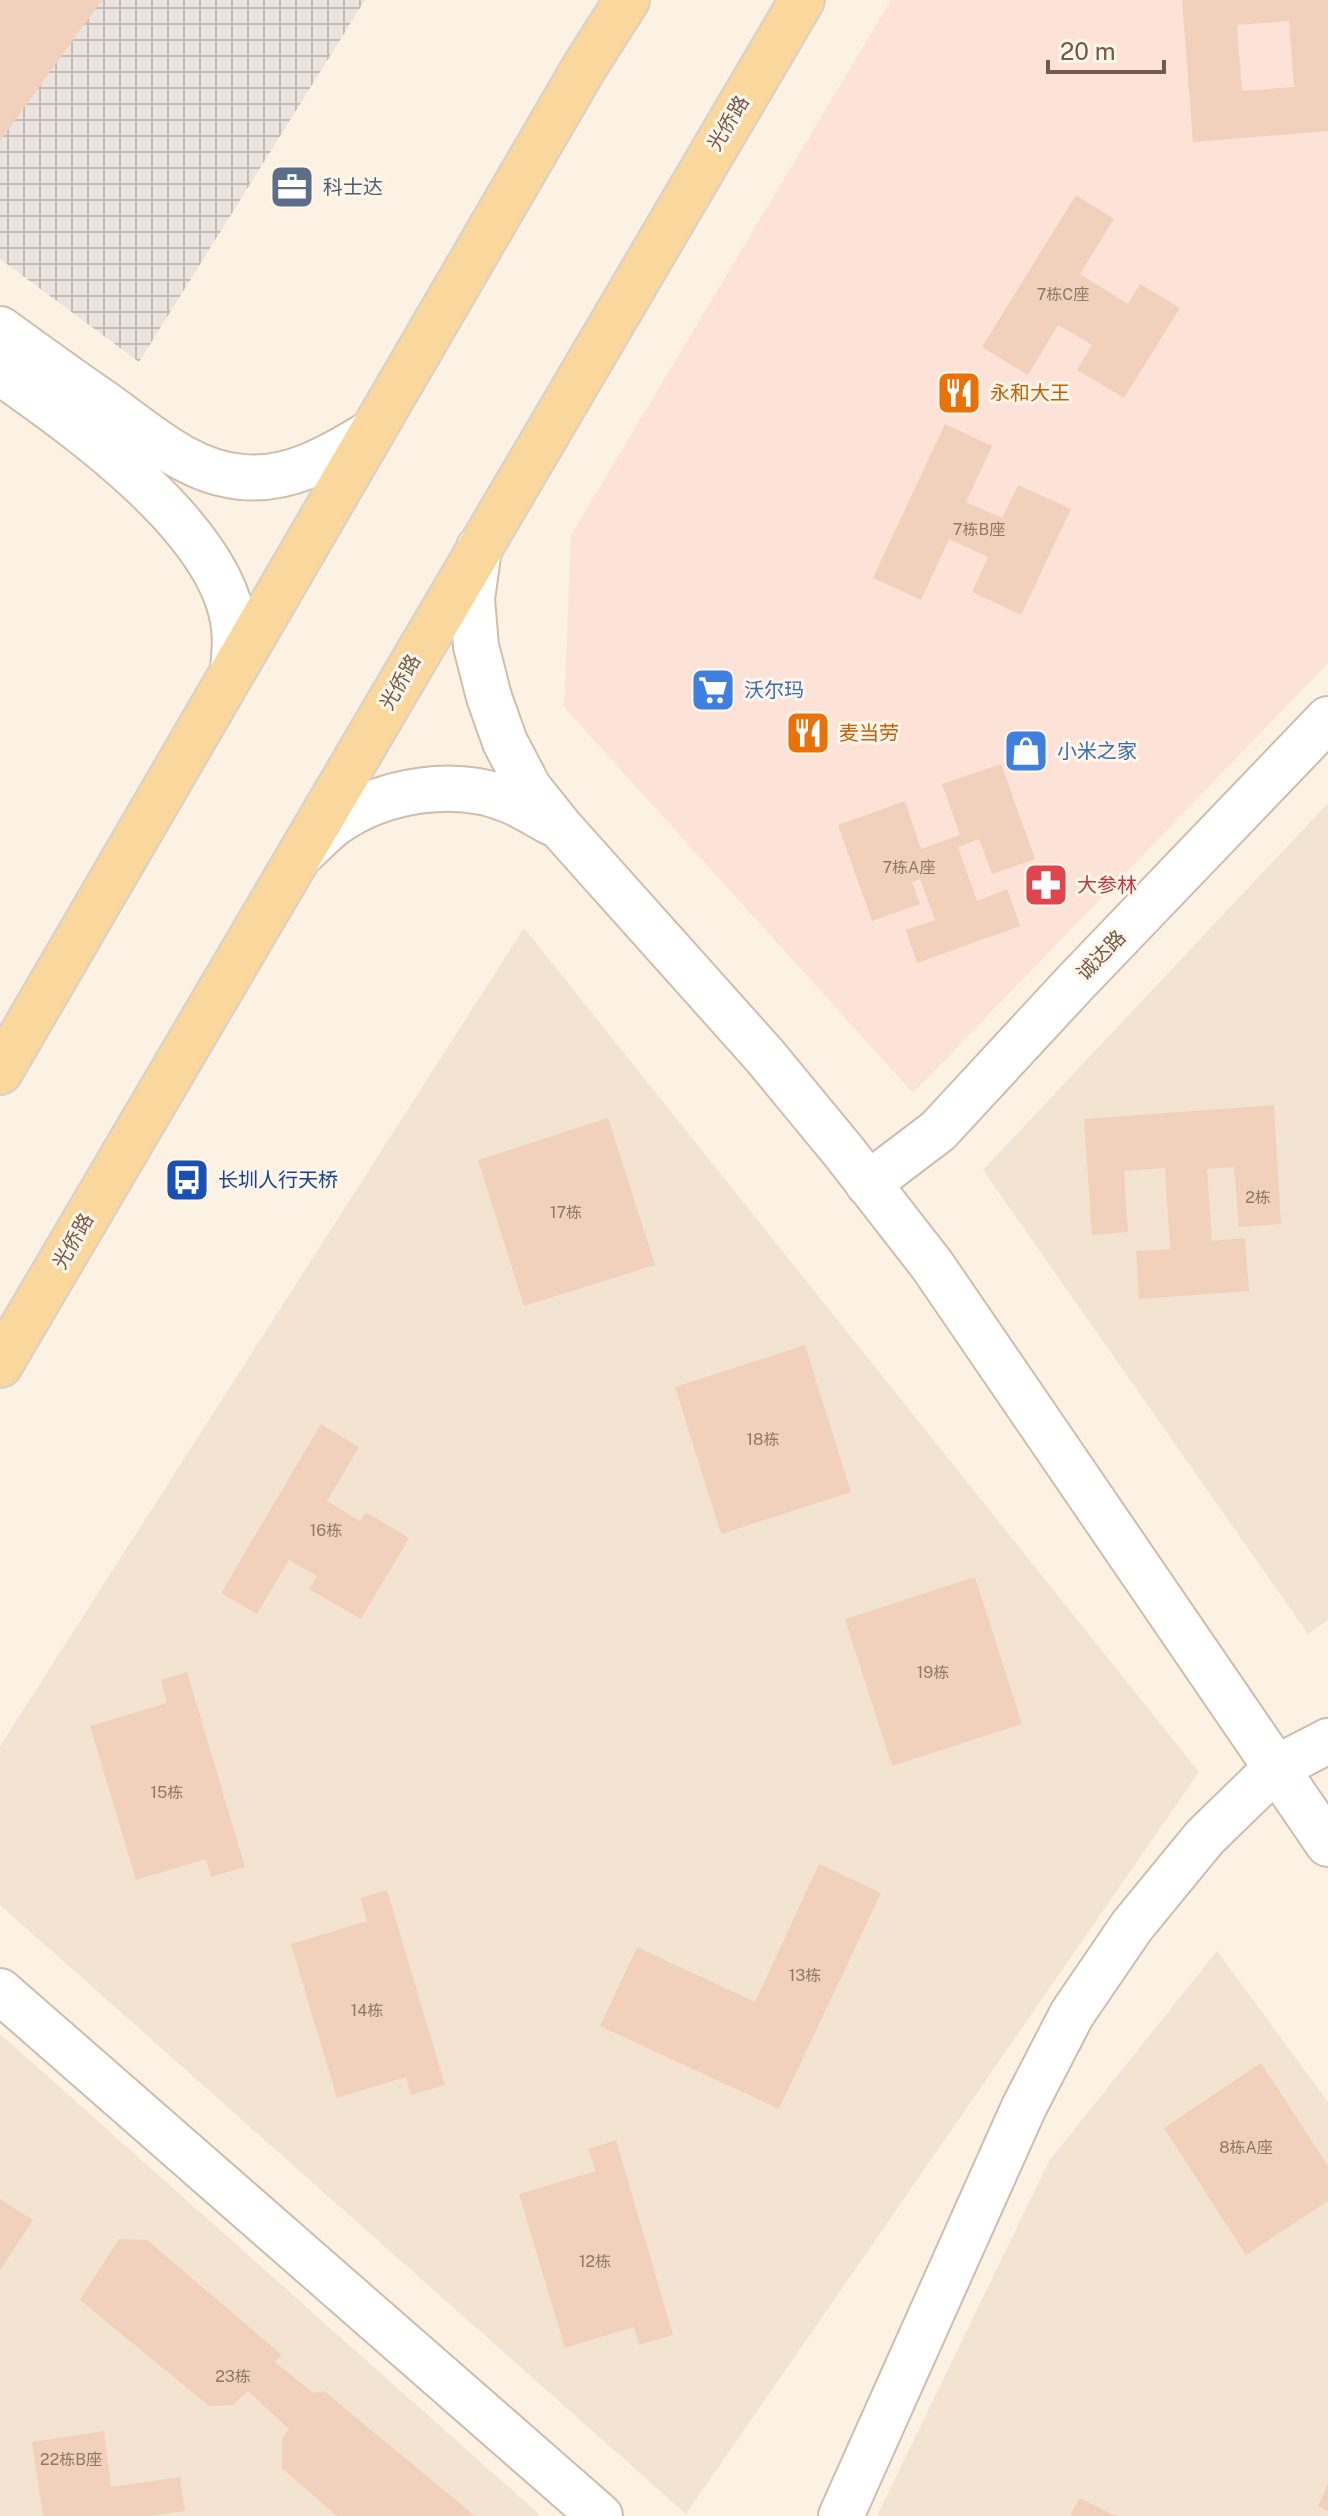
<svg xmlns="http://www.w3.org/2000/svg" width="1328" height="2516" font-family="'Public Sans','Noto Sans SC',sans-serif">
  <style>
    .residential { fill: #f3e4d2 }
    .commercial { fill: #fce2d7 }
    .industrial { fill: url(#industrial-grid) }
    .building { fill: #f1d1bb; fill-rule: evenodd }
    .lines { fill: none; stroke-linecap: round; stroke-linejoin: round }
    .street-casing { stroke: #cfbcad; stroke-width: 48 }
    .secondary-casing { stroke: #d2bcaa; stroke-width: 48 }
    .primary-casing { stroke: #d8d0cc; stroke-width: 48 }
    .street { stroke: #fff; stroke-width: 44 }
    .secondary { stroke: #fff; stroke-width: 44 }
    .primary { stroke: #fad79c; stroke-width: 44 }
    .labels { text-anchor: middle; stroke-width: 6; stroke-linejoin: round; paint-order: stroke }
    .number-label { font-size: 16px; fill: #937666 }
    .street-label { font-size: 20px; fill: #745849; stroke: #fff6e9 }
    .service-label { font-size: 20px; fill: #4e5e75; stroke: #fff6e9; text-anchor: start }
    .food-label { font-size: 20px; fill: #c56008; stroke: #fff6e9; text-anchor: start }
    .shop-label { font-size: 20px; fill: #366cbe; stroke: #fff6e9; text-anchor: start }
    .health-label { font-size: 20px; fill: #be3a42; stroke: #fff6e9; text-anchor: start }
    .transit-label { font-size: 20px; fill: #164399; stroke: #fff6e9; text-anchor: start }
  </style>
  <defs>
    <pattern id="industrial-grid" width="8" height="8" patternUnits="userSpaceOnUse" patternTransform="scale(2)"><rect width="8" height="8" fill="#ebe4de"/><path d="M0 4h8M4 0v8" fill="none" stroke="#c3bcb6"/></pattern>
  </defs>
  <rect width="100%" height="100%" fill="#fcf2e3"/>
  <g class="residential">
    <polygon points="1328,803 1328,1620 1308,1634 983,1170"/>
    <polygon points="524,928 1199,1772 686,2514 0,1905 0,1746"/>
    <polygon points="1217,1951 1328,2102 1328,2516 877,2516 1049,2161"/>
    <polygon points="0,2034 541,2516 0,2516"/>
  </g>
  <polygon class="commercial" points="891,0 1328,0 1328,663 913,1093 564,707 571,535"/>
  <polygon class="industrial" points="0,0 365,0 139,362 0,259"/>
  <g class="building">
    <polygon points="0,0 102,0 0,141"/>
    <path d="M1182,0H1328V131L1193,142ZM1289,21L1294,87L1242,91L1237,25Z"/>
    <polygon points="1076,195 1114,219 1080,274 1128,304 1140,284 1180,308 1124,398 1077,370 1092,345 1058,325 1028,375 982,347"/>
    <polygon points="945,424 992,446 966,502 1002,518 1018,485 1071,509 1021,615 972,592 988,557 949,539 921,600 873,578"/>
    <polygon points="1001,764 1035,859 992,874 979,839 958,847 977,901 1007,889 1020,926 917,963 906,930 935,920 920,879 912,882 920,904 872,921 838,825 905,801 921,849 960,835 942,784"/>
    <polygon points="1274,1105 1281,1224 1239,1227 1234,1167 1207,1169 1212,1241 1245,1238 1249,1291 1139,1299 1136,1251 1170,1249 1165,1168 1124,1171 1128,1232 1092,1235 1084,1119"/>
    <polygon points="608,1118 655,1265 524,1306 478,1160"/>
    <polygon points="805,1345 851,1492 721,1534 675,1387"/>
    <polygon points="321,1424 359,1447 327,1501 360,1521 366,1512 409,1538 361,1619 309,1589 317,1576 289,1560 257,1614 221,1593"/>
    <polygon points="975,1577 1022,1724 892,1766 845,1619"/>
    <polygon points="187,1672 245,1867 211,1877 206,1859 136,1880 90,1726 167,1703 161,1680"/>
    <polygon points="819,1864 881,1893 779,2109 600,2026 637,1947 755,2002"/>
    <polygon points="387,1890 445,2085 411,2095 406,2077 337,2098 291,1944 367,1921 360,1898"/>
    <polygon points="1261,2063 1328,2166 1328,2201 1246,2255 1164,2128"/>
    <polygon points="616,2140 673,2335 639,2345 634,2327 565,2348 519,2194 596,2171 588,2149"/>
    <polygon points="0,2199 33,2220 0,2270"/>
    <polygon points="119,2239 147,2240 282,2355 275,2362 313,2393 324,2391 475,2516 337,2516 282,2468 282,2438 289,2429 248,2391 233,2405 209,2406 80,2300"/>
    <polygon points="104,2431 111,2487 180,2477 185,2511 151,2516 43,2516 32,2442"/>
    <polygon points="1328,2484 1328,2511 1318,2506"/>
    <polygon points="1079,2498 1116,2516 1070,2516"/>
  </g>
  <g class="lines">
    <g class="street-casing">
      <g id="street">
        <polyline points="868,1184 938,1131 1075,983 1328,719"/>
        <polyline points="0,1991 600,2516"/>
        <polyline points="841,2516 1024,2107 1072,2014 1132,1926 1205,1837 1276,1768 1328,1741"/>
      </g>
    </g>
    <g class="secondary-casing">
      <g id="secondary">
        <path d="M0,329C35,354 69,379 104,403C146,433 189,473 242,477C289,482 333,456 372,432"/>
        <path d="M0,372C75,425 224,529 234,628C236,642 234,657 233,670"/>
        <polyline points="479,548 472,599 476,646 489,697 505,742 529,788 561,828 764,1055 844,1152 932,1265 1328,1844"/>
        <path d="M302,853C313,844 323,832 334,824C383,789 458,777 513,802C526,808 539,816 552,823"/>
      </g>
    </g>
    <g class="primary-casing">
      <g id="primary">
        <polyline points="0,1072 585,66 627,0"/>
        <polyline points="0,1365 802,0"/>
      </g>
    </g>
    <use href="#street" class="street"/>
    <use href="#secondary" class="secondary"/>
    <use href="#primary" class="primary"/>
  </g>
  <defs>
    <g id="office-square" transform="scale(2.3)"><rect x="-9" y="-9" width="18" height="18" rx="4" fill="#5c6f8a" stroke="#fff6e9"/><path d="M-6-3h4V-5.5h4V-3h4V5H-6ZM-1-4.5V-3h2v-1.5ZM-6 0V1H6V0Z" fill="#fff"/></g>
    <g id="restaurant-square" transform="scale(2.3)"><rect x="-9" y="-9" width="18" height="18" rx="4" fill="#e8710a" stroke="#fff6e9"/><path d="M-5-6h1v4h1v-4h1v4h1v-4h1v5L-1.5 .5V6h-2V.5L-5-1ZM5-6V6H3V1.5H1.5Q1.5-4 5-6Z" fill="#fff"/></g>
    <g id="supermarket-square" transform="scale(2.3)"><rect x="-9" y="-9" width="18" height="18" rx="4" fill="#3f7fe0" stroke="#fff6e9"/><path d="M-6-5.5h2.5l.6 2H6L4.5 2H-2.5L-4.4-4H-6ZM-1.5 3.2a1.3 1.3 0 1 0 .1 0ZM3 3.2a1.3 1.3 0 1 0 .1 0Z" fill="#fff"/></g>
    <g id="shop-square" transform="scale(2.3)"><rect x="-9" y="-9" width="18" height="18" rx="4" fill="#3f7fe0" stroke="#fff6e9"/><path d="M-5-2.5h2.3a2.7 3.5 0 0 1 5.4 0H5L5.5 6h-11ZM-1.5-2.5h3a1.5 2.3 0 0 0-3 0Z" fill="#fff"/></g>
    <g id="pharmacy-square" transform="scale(2.3)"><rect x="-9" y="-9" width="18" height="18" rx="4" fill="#e0444e" stroke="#fff6e9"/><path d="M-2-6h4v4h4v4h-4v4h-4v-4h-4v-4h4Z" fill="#fff"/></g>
    <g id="bus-square" transform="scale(2.3)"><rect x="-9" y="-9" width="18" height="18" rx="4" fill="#1a4fb4" stroke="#fff6e9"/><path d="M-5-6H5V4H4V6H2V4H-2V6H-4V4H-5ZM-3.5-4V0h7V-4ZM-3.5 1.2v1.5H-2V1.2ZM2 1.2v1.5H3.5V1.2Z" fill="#fff"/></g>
  </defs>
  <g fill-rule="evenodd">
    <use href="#office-square" x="292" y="187"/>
    <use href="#restaurant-square" x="959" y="393"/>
    <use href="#supermarket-square" x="713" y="690"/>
    <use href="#restaurant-square" x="808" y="733"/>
    <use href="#shop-square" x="1026" y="751"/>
    <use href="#pharmacy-square" x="1046" y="885"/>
    <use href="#bus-square" x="187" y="1180"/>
  </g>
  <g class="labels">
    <g class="number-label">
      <text x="1063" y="300">7栋C座</text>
      <text x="979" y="535">7栋B座</text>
      <text x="909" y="873">7栋A座</text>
      <text x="1258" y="1203">2栋</text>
      <text x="566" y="1218">17栋</text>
      <text x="763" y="1445">18栋</text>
      <text x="326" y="1536">16栋</text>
      <text x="933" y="1678">19栋</text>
      <text x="167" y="1798">15栋</text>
      <text x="805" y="1981">13栋</text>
      <text x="367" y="2016">14栋</text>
      <text x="1246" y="2153">8栋A座</text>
      <text x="595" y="2267">12栋</text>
      <text x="233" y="2382">23栋</text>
      <text x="71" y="2465">22栋B座</text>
    </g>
    <g class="street-label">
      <text transform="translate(728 123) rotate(-59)" y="7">光侨路</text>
      <text transform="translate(400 682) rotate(-60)" y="7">光侨路</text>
      <text transform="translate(1101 955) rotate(-46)" y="7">诚达路</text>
      <text transform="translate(73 1241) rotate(-60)" y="7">光侨路</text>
    </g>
    <g class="service-label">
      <text x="323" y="194">科士达</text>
    </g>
    <g class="food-label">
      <text x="990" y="400">永和大王</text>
      <text x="839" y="740">麦当劳</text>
    </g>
    <g class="shop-label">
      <text x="744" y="697">沃尔玛</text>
      <text x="1057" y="758">小米之家</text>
    </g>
    <g class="health-label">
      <text x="1077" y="892">大参林</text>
    </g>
    <g class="transit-label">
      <text x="218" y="1187">长圳人行天桥</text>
    </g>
  </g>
  <path d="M1048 60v12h116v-12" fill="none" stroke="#745849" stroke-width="4"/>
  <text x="1060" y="60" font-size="24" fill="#745849" stroke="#fff6e9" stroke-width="6" paint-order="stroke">20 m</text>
</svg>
